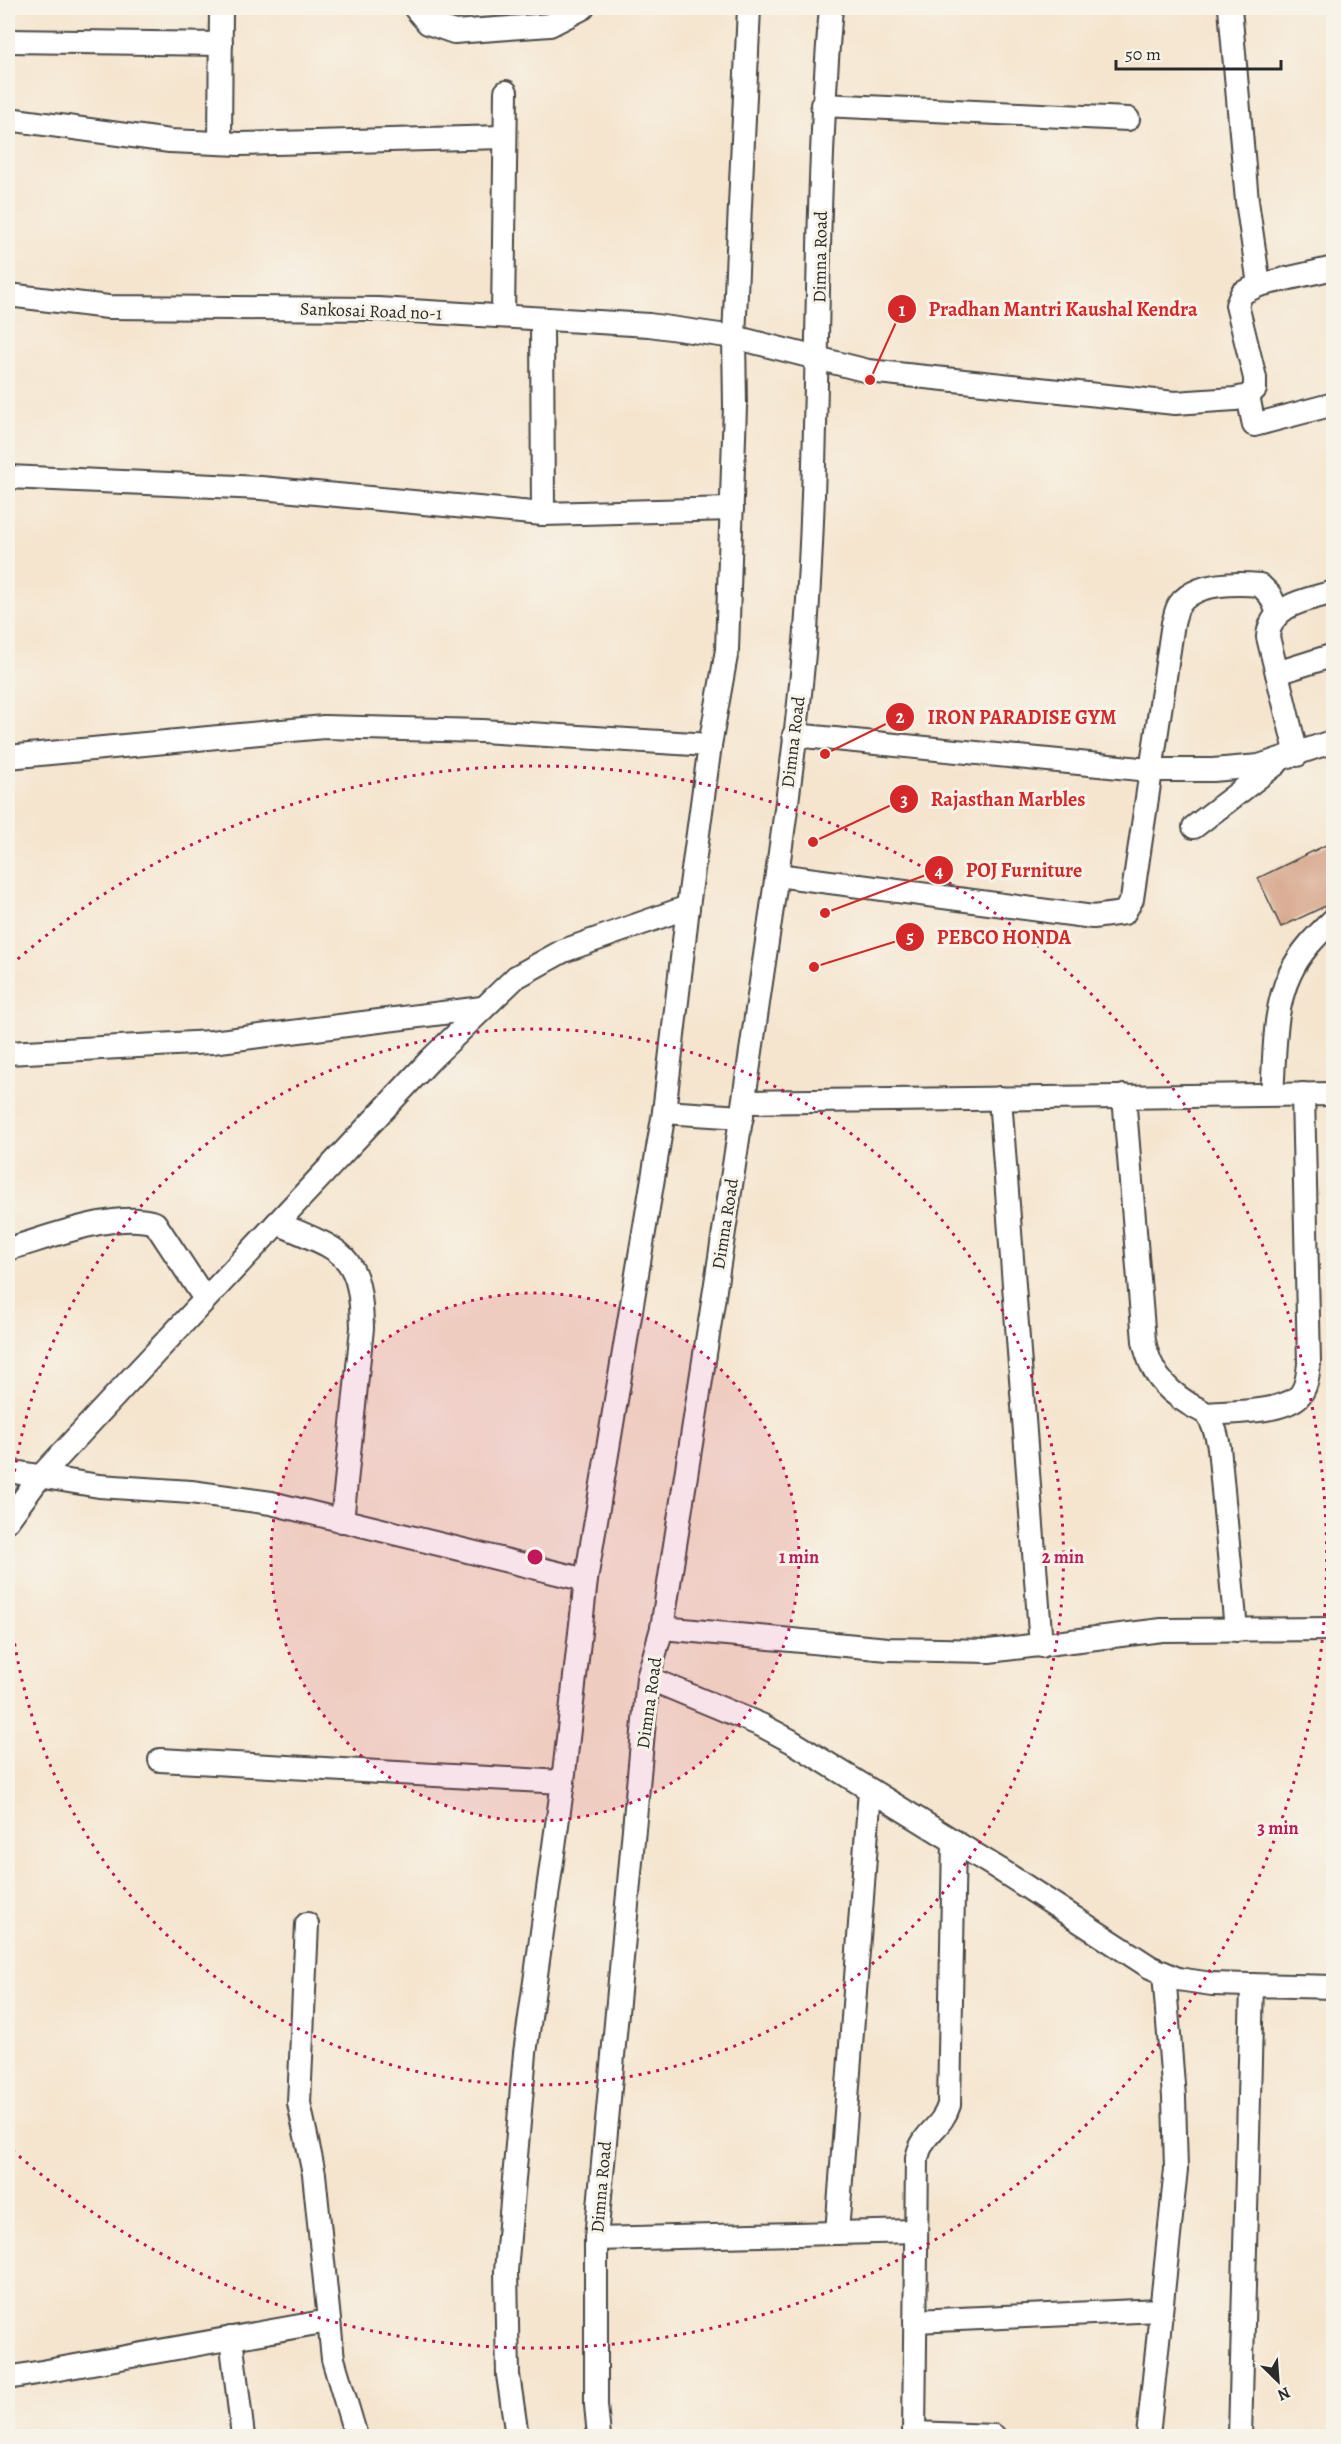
<svg xmlns="http://www.w3.org/2000/svg" width="1341" height="2444" font-family="Alegreya,serif">
  <style>
    .building { fill: #d8a98f }
    .lines { fill: none; stroke-linecap: round; stroke-linejoin: round }
    .minor-casing { stroke: #494744; stroke-width: 26 }
    .minor { stroke: #fff; stroke-width: 22 }
    .ring { fill: none; stroke: #c2185b; stroke-width: 3; stroke-dasharray: 3 6 }
    .labels { text-anchor: middle; stroke-width: 6; stroke-linejoin: round; paint-order: stroke }
    .street-label { font-size: 18px; fill: #2b2b2b; stroke: #f7f3e8 }
    .centre { fill: #c2185b; stroke: #f7f3e8; stroke-width: 3 }
    .ring-label { font-size: 18px; text-anchor: middle; font-weight: bold; fill: #c2185b; stroke: #f7f3e8; stroke-width: 6; stroke-linejoin: round; paint-order: stroke }
    .leader { fill: none; stroke: #d62828; stroke-width: 2 }
    .callout-dot { fill: #d62828; stroke: #f7f3e8; stroke-width: 2 }
    .mark-label { font-size: 18px; text-anchor: middle; font-weight: bold; fill: #fff }
    .callout-label { font-size: 20px; text-anchor: middle; font-weight: bold; fill: #d62828; stroke: #f7f3e8; stroke-width: 6; stroke-linejoin: round; paint-order: stroke }
  </style>
  <rect width="100%" height="100%" fill="#f7f3e8"/>
  <filter id="ink" filterUnits="userSpaceOnUse"><feTurbulence type="fractalNoise" baseFrequency=".0167" numOctaves="2"/><feDisplacementMap in="SourceGraphic" scale="12" xChannelSelector="R" yChannelSelector="G"/><feConvolveMatrix kernelMatrix="1 2 1 2 8 2 1 2 1" color-interpolation-filters="sRGB"/></filter>
  <filter id="wash" filterUnits="userSpaceOnUse"><feTurbulence type="fractalNoise" baseFrequency=".008" numOctaves="4" result="noise"/><feDisplacementMap in="SourceGraphic" scale="24" xChannelSelector="R" yChannelSelector="G"/><feGaussianBlur stdDeviation="1.35" result="paint"/><feColorMatrix in="noise" values="0 0 0 0 0 0 0 0 0 0 0 0 0 0 0 0 0 1.4 0 .05"/><feComposite in="paint" operator="in"/></filter>
  <g filter="url(#wash)">
    <rect width="100%" height="100%" fill="#f5e5cf"/>
    <g id="blocks">
      <polygon class="building" points="1328,844 1334,856 1334,902 1281,927 1258,878"/>
    </g>
  </g>
  <g filter="url(#ink)">
    <use href="#blocks" fill-opacity="0" stroke="#494744" stroke-width="1.5"/>
    <g class="lines">
      <g class="minor-casing">
        <g id="minor">
          <polyline points="415,8 428,23 454,32 550,25 583,8"/>
          <polyline points="1230,8 1247,201 1259,285"/>
          <polyline points="8,41 221,44"/>
          <polyline points="822,105 1128,119"/>
          <polyline points="8,119 170,141 240,144 504,137"/>
          <polyline points="220,143 221,8"/>
          <polyline points="8,295 108,307 378,309 649,325 734,337 868,371 1175,403 1235,399 1248,396 1255,389 1255,378 1237,305 1242,293 1259,285 1334,268"/>
          <polyline points="503,316 506,92"/>
          <polyline points="542,320 543,514"/>
          <polyline points="1248,396 1254,425 1334,404"/>
          <polyline points="8,477 261,488 543,514 732,509"/>
          <polyline points="1277,673 1334,655"/>
          <polyline points="794,735 1150,770 1213,770 1259,766 1334,741"/>
          <path d="M1297,755L1268,637C1270,604 1307,600 1334,592"/>
          <polyline points="8,757 324,727 482,731 710,745"/>
          <polyline points="1194,827 1276,764"/>
          <path d="M777,875L1093,917L1124,913L1132,899L1173,623C1175,618 1176,609 1179,605C1195,582 1236,583 1260,585L1270,595L1278,612"/>
          <polyline points="8,1053 212,1042 482,1008"/>
          <path d="M1272,1094C1275,1056 1273,1009 1290,974C1300,952 1317,935 1334,919"/>
          <path d="M1124,1096L1144,1341C1150,1371 1163,1388 1189,1404C1195,1408 1204,1411 1208,1416C1215,1426 1217,1437 1219,1447L1236,1630"/>
          <polyline points="1000,1098 1041,1646"/>
          <polyline points="744,1102 1334,1094"/>
          <polyline points="664,1112 742,1117"/>
          <path d="M277,1223C341,1251 361,1250 362,1328L342,1521"/>
          <path d="M8,1249C48,1238 116,1210 155,1223L205,1299"/>
          <path d="M1207,1414C1231,1412 1279,1413 1298,1397C1307,1389 1308,1374 1309,1363L1303,1094"/>
          <polyline points="8,1471 99,1486 191,1492 271,1503 586,1580"/>
          <polyline points="8,1520 39,1478 127,1383 431,1059 516,977 563,951 688,907"/>
          <polyline points="662,1628 888,1649 989,1651 1162,1630 1334,1629"/>
          <polyline points="648,1678 761,1725 791,1741 999,1869 1150,1967 1178,1979 1212,1984 1334,1987"/>
          <polyline points="160,1760 563,1782"/>
          <polyline points="307,1924 299,2103 314,2174 333,2359 356,2436"/>
          <polyline points="837,2233 870,1790"/>
          <polyline points="596,2239 916,2231"/>
          <polyline points="915,2321 1160,2310"/>
          <polyline points="231,2338 243,2436"/>
          <polyline points="8,2378 328,2321"/>
          <polyline points="914,2433 994,2436"/>
          <polyline points="517,2436 508,2375 506,2271 525,2053 563,1782 586,1580 664,1112 688,907 710,745 727,650 735,406 734,337 749,8"/>
          <path d="M599,2436L596,2405V2239L648,1678L662,1628C695,1417 729,1207 759,996C777,874 796,752 806,630C821,423 813,214 831,8"/>
          <path d="M914,2436L917,2158C923,2131 941,2130 949,2105L954,1841"/>
          <polyline points="1148,2436 1176,2169 1174,2097 1164,1973"/>
          <polyline points="1240,2436 1252,1985"/>
        </g>
      </g>
      <use href="#minor" class="minor"/>
    </g>
  </g>
  <circle cx="535" cy="1557" r="264" fill="#c2185b" fill-opacity=".12"/>
  <g class="ring">
    <circle cx="535" cy="1557" r="264"/>
    <path d="M8 1534A528 528 0 1 1 8 1580"/>
    <path d="M11 965A791 791 0 1 1 11 2149"/>
  </g>
  <g class="labels">
    <g class="street-label">
      <text transform="translate(820 257) rotate(-89)" y="6">Dimna Road</text>
      <text transform="translate(371 311) rotate(2)" y="6">Sankosai Road no-1</text>
      <text transform="translate(793 742) rotate(-83)" y="6">Dimna Road</text>
      <text transform="translate(725 1224) rotate(-81)" y="6">Dimna Road</text>
      <text transform="translate(649 1703) rotate(-82)" y="6">Dimna Road</text>
      <text transform="translate(601 2187) rotate(-85)" y="6">Dimna Road</text>
    </g>
  </g>
  <circle cx="535" cy="1557" r="9" class="centre"/>
  <g class="ring-label">
    <text x="799" y="1563">1 min</text>
    <text x="1063" y="1563">2 min</text>
    <text x="1278" y="1834">3 min</text>
  </g>
  <path class="leader" d="M870 380L902 309M825 754L900 717M813 842L904 799M825 913L939 870M814 967L910 937"/>
  <g class="callout-dot">
    <circle cx="870" cy="380" r="6"/>
    <circle cx="825" cy="754" r="6"/>
    <circle cx="813" cy="842" r="6"/>
    <circle cx="825" cy="913" r="6"/>
    <circle cx="814" cy="967" r="6"/>
    <circle cx="902" cy="309" r="15"/>
    <circle cx="900" cy="717" r="15"/>
    <circle cx="904" cy="799" r="15"/>
    <circle cx="939" cy="870" r="15"/>
    <circle cx="910" cy="937" r="15"/>
  </g>
  <g class="mark-label">
    <text x="902" y="316">1</text>
    <text x="900" y="723">2</text>
    <text x="904" y="806">3</text>
    <text x="939" y="877">4</text>
    <text x="910" y="943">5</text>
  </g>
  <g class="callout-label">
    <text x="1063" y="316">Pradhan Mantri Kaushal Kendra</text>
    <text x="1022" y="724">IRON PARADISE GYM</text>
    <text x="1008" y="806">Rajasthan Marbles</text>
    <text x="1024" y="877">POJ Furniture</text>
    <text x="1004" y="944">PEBCO HONDA</text>
  </g>
  <rect width="1341" height="2444" fill="none" stroke="#f7f3e8" stroke-width="30"/>
  <g transform="translate(1278 2381) rotate(155)" stroke="#f7f3e8" stroke-width="4.5" paint-order="stroke">
  <path d="M0-4.5L10 22L0 15L-10 22Z" fill="#2b2b2b"/>
  <text y="-9" font-size="16" font-weight="bold" text-anchor="middle" fill="#2b2b2b">N</text>
  </g>
  <path d="M1116 60v9h165v-9" fill="none" stroke="#2b2b2b" stroke-width="3"/>
  <text x="1125" y="60" font-size="18" fill="#2b2b2b" stroke="#f7f3e8" stroke-width="4.5" paint-order="stroke">50 m</text>
</svg>
